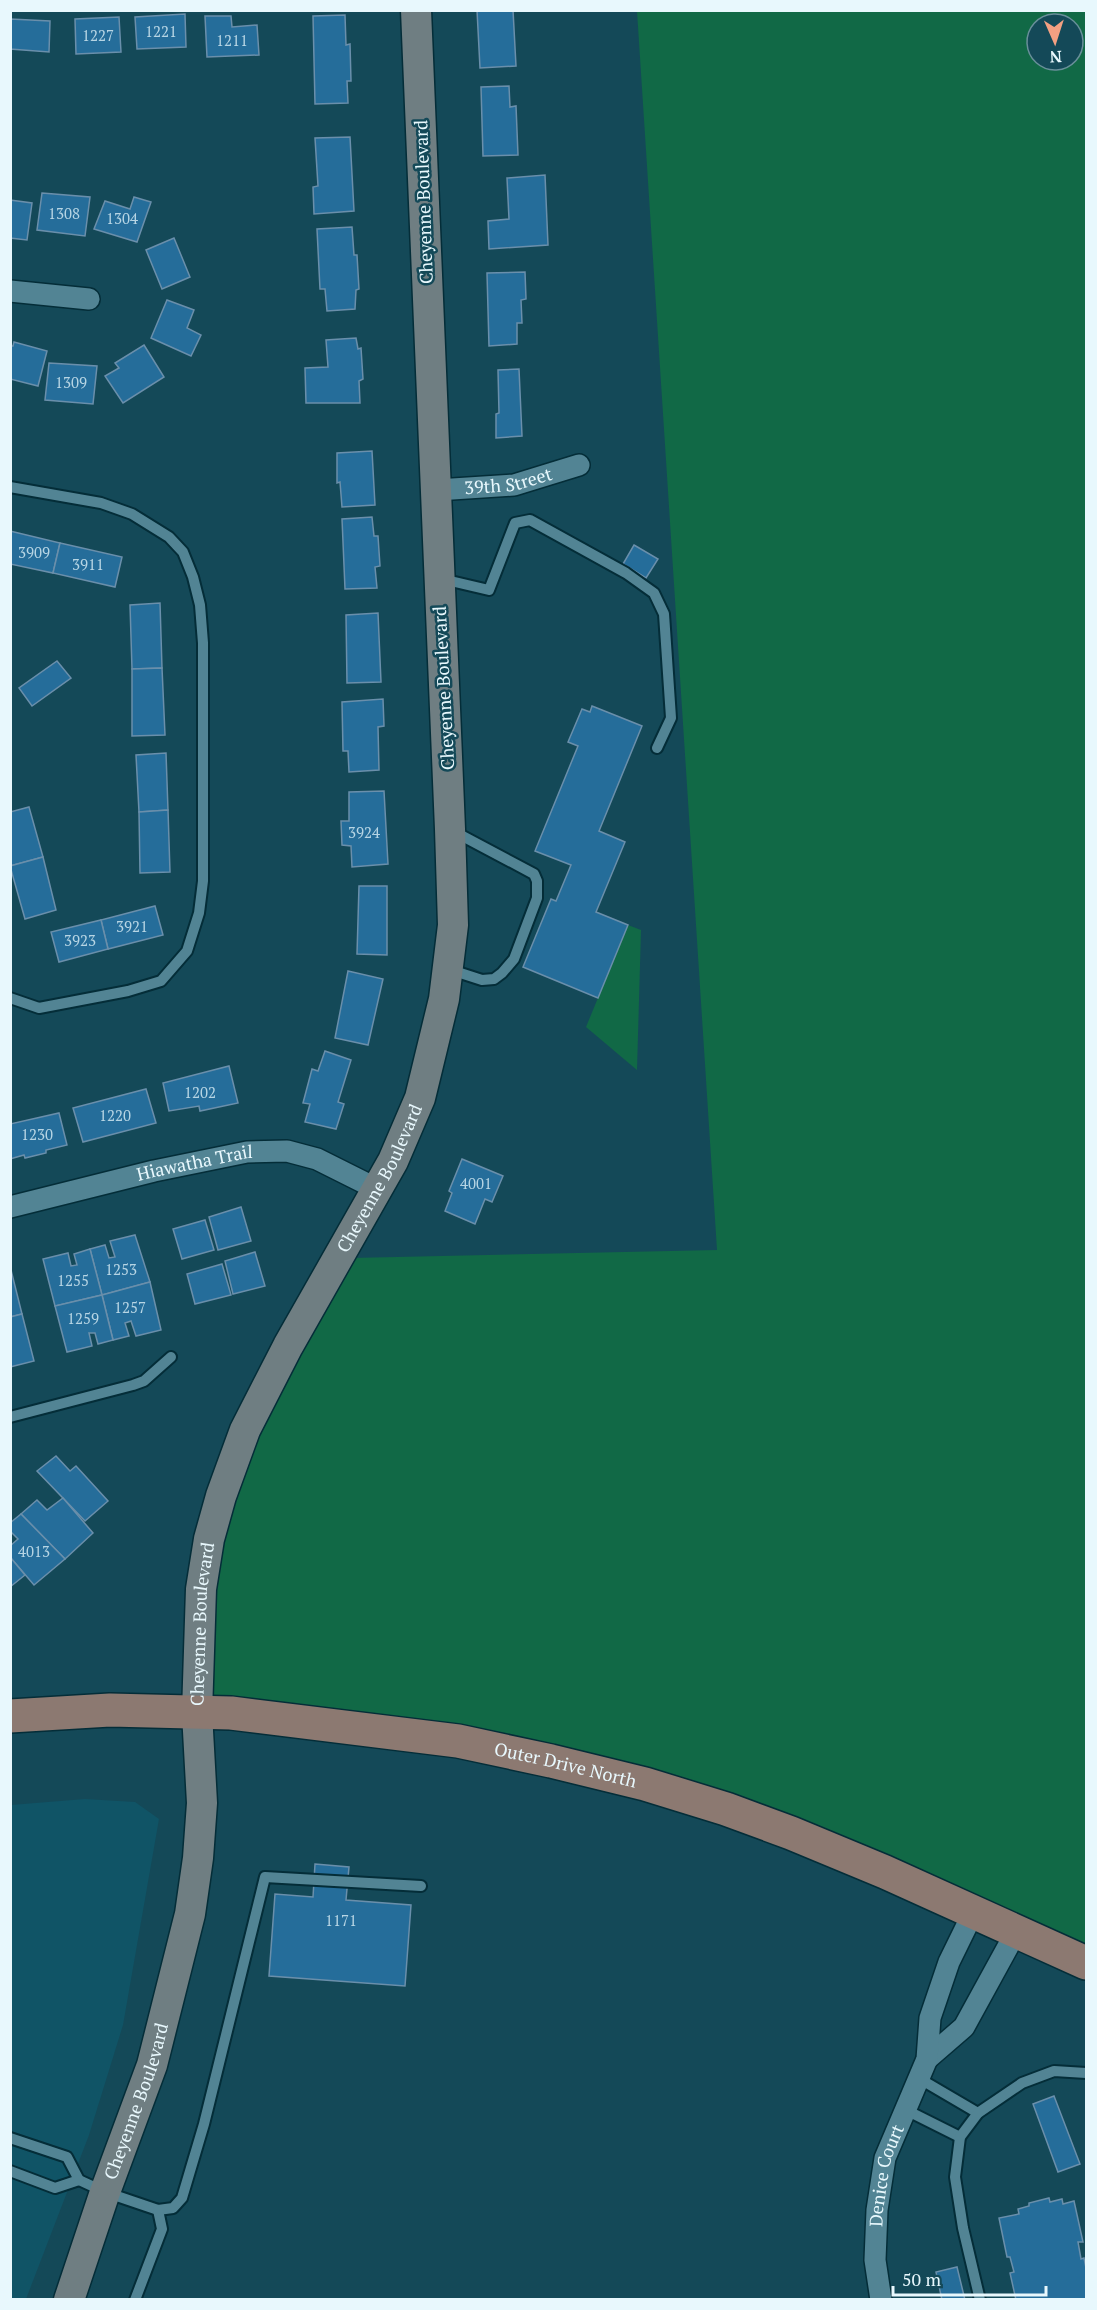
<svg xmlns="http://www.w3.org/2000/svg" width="1097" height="2310" font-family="'PT Serif',serif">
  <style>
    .built { fill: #105466 }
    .green { fill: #116946; fill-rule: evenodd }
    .building { fill: #256d9a; stroke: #6a8fab; stroke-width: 1.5 }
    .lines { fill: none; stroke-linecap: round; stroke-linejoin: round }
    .lane-casing { stroke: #042d38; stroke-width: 14 }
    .street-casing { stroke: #042d38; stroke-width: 24 }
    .secondary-casing { stroke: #042d38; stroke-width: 33 }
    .primary-casing { stroke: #042d38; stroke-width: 36 }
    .lane { stroke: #528494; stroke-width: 10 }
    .street { stroke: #528494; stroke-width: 21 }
    .secondary { stroke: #6f7e82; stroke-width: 30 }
    .primary { stroke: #8c7971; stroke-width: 33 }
    .labels { text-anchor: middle; stroke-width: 5; stroke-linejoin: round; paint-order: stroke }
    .number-label { font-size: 15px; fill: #b7d5e4 }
    .street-label { font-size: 18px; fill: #e8f8fd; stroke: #144958 }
  </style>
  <rect width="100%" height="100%" fill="#144958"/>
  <polygon class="built" points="85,1799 135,1802 159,1819 123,2025 89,2135 26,2299 11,2300 11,1805"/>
  <g class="green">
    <path d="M637,11H1086V1960L706,1798L205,1706L211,1593L227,1513L258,1424L351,1258L717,1250ZM1037,24H1073V60H1037Z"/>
    <polygon points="628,925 641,930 637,1070 586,1027"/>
  </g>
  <g class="building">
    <polygon points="477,10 513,10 516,66 480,68"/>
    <polygon points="185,14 186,47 137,49 135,17"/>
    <polygon points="345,15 346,45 350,44 351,81 347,81 348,103 315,104 313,16"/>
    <polygon points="205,16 231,16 232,27 257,25 259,55 207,57"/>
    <polygon points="119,17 121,52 76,54 75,19"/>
    <polygon points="10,19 50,21 49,52 10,49"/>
    <polygon points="509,86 510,107 516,106 518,155 483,156 481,87"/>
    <polygon points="350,137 354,211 314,214 313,187 318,186 315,138"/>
    <polygon points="545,175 548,245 489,249 488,221 509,219 507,178"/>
    <polygon points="42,193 90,197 85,236 37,230"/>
    <polygon points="134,197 151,202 137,242 94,229 105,201 130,209"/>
    <polygon points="10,200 32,203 27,240 10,238"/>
    <polygon points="352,227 354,255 357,255 359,289 356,290 355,309 327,311 325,289 320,289 317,229"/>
    <polygon points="174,238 190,277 162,289 146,250"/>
    <polygon points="525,272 526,299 521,300 522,323 517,323 517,344 489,346 487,273"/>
    <polygon points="167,300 194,310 187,328 201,335 191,356 151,338"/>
    <polygon points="356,338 358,349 361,348 363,379 359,381 360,403 306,403 305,368 328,367 326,340"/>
    <polygon points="14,342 47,351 38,386 10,379 10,346 13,346"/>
    <polygon points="144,345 164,377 123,403 105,376 119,368 115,363"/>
    <polygon points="49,363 97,366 93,404 45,400"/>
    <polygon points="519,369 522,436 496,438 496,414 499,413 498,370"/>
    <polygon points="372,451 375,505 342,507 340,482 337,483 337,453"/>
    <polygon points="372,517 374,536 378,536 380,566 375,567 377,588 345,589 342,519"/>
    <polygon points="10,531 60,543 53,573 10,564"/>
    <polygon points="60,543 122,557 115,587 53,573"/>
    <polygon points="634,545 658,559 646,578 623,564"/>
    <polygon points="160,603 162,668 132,669 130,605"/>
    <polygon points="378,613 381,682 347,683 346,615"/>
    <polygon points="57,661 71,678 32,706 19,688"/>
    <polygon points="162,668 165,735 132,736 132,669"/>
    <polygon points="383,699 384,726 378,727 379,770 349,772 348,751 343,751 342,702"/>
    <polygon points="592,706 642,726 599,831 625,842 596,912 628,925 598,998 523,967 551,899 556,901 571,865 535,851 578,746 568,742 582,709 590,712"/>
    <polygon points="166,753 168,810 139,812 136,755"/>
    <polygon points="384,791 388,864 352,867 351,846 342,845 341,821 349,821 349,792"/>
    <polygon points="29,807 43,857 10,866 10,812"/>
    <polygon points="168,810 170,872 140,873 139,812"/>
    <polygon points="43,857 56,910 25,919 10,866"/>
    <polygon points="359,886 387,886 387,955 357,954"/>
    <polygon points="155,906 163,935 108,949 101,920"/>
    <polygon points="101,920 108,949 59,962 51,932"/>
    <polygon points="348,971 383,979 368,1045 335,1038"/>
    <polygon points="325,1051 351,1060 338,1102 344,1104 336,1129 305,1122 310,1104 303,1103 312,1069 318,1071"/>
    <polygon points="229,1066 238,1103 200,1111 199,1106 169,1111 163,1083"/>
    <polygon points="146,1089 156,1123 83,1142 73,1108"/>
    <polygon points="59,1113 67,1145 46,1150 46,1153 25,1158 24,1155 10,1159 10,1124"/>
    <polygon points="462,1159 503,1176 492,1202 485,1199 475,1224 445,1211 452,1193 449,1191"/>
    <polygon points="241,1207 251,1241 218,1250 209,1217"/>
    <polygon points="205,1220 214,1250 182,1259 173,1229"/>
    <polygon points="135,1235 150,1282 102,1295 90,1249 105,1245 109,1258 115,1257 110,1241"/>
    <polygon points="90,1249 102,1295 55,1306 43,1259 68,1253 71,1266 77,1265 74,1254"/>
    <polygon points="255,1252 265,1286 233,1294 225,1261"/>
    <polygon points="222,1264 231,1295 195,1304 187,1274"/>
    <polygon points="10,1266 22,1314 10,1317"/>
    <polygon points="150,1282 161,1330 136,1336 131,1321 125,1323 129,1336 113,1340 102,1295"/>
    <polygon points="102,1295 113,1340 98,1344 95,1333 89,1333 92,1346 67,1352 55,1306"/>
    <polygon points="22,1314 34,1361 10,1367 10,1317"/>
    <polygon points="56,1456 70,1471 76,1466 108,1501 85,1521 37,1471"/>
    <polygon points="63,1498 93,1533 65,1559 21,1514 37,1500 47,1510"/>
    <polygon points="21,1514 65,1559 34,1585 10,1557 10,1546 18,1539 10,1531 10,1523"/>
    <polygon points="10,1557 25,1575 10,1587"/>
    <polygon points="315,1864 349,1867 346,1900 411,1905 405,1986 269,1976 275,1894 313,1897"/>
    <polygon points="1054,2096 1080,2164 1058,2172 1033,2104"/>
    <polygon points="1049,2198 1050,2202 1062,2199 1063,2204 1074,2201 1083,2242 1078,2242 1081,2259 1084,2258 1086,2268 1086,2299 1016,2300 1010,2273 1014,2272 1010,2257 1007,2257 999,2218 1019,2214 1018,2209 1029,2206 1029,2203"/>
    <polygon points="957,2267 965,2300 942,2300 936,2272"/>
  </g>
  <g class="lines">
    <g class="lane-casing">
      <g id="lane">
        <polyline points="10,487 101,503 132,514 169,537 183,552 193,577 200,605 203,643 203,881 199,913 187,951 161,981 128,991 39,1008 10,998"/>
        <polyline points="442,579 489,590 515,523 530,520 626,573 654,593 664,614 671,718 657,748"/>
        <polyline points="448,969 482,980 494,979 502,973 514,959 537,898 537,881 534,874 453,831"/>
        <polyline points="10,1417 133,1385 144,1381 171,1357"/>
        <polyline points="920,2079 978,2113"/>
        <polyline points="906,2110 960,2137"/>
        <polyline points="10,2138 67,2157 79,2180 105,2192 158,2210 173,2208 182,2198 204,2124 265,1877 421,1886"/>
        <polyline points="10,2171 55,2188 79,2180"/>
        <polyline points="135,2300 162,2229 158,2210"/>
        <polyline points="980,2300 963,2228 955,2177 960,2137 978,2113 1022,2083 1054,2071 1086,2073"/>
      </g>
    </g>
    <g class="street-casing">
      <g id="street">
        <polyline points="10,291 89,299"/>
        <path id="s1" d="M437,490L514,485L579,465"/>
        <path id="s2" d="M10,1207L154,1171L247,1152L287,1151L317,1159L377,1189"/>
        <polyline points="927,2059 964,2027 1016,1932"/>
        <path id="s3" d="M881,2300L875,2260L877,2210L885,2158L927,2059L930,2018L949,1962L973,1913"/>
      </g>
    </g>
    <g class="secondary-casing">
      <g id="secondary">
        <path id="s4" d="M69,2300L105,2192L152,2065L190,1914L198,1858L202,1803L197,1713L201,1589L209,1539L221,1496L245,1430L288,1346L393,1161L420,1098L444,999L453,925L450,829L416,10"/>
      </g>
    </g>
    <g class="primary-casing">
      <g id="primary">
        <path id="s5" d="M10,1716L110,1710L231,1713L458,1741L551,1761L645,1784L726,1809L791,1833L885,1872L1086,1963"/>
      </g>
    </g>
    <use href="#lane" class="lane"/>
    <use href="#street" class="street"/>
    <use href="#secondary" class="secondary"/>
    <use href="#primary" class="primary"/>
  </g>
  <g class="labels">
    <g class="number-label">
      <text x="161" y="37">1221</text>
      <text x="98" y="41">1227</text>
      <text x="232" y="46">1211</text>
      <text x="64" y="219">1308</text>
      <text x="122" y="224">1304</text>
      <text x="71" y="388">1309</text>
      <text x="34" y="558">3909</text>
      <text x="88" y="570">3911</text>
      <text x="364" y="838">3924</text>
      <text x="132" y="932">3921</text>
      <text x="80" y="946">3923</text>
      <text x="200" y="1098">1202</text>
      <text x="115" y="1121">1220</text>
      <text x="37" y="1140">1230</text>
      <text x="476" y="1189">4001</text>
      <text x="121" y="1275">1253</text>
      <text x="73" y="1286">1255</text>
      <text x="130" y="1313">1257</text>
      <text x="83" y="1324">1259</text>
      <text x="34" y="1557">4013</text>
      <text x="341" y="1926">1171</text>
    </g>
    <g class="street-label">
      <text transform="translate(424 202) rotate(-92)" y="6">Cheyenne Boulevard</text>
      <text dy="6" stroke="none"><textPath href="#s1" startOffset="72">39th Street</textPath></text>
      <text transform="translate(444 688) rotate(-93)" y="6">Cheyenne Boulevard</text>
      <text dy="6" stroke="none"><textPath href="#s2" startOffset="190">Hiawatha Trail</textPath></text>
      <text dy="6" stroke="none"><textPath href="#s4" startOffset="1182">Cheyenne Boulevard</textPath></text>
      <text dy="6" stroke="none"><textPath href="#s4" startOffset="696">Cheyenne Boulevard</textPath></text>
      <text dy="6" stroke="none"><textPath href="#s5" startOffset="560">Outer Drive North</textPath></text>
      <text dy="6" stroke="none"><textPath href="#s4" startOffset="210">Cheyenne Boulevard</textPath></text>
      <text dy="6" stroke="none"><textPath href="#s3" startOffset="126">Denice Court</textPath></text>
    </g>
  </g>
  <rect width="1097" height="2310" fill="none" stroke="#e8f8fd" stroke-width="24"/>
  <g transform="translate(1055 42) rotate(177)"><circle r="28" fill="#144958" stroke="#698f9a" stroke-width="1.5"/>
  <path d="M0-4.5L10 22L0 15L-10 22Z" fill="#f3a082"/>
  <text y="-9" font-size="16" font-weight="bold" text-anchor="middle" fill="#e8f8fd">N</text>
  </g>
  <path d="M893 2286v9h153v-9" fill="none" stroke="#e8f8fd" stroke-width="3"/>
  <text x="902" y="2286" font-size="18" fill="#e8f8fd" stroke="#144958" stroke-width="4.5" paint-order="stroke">50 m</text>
</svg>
